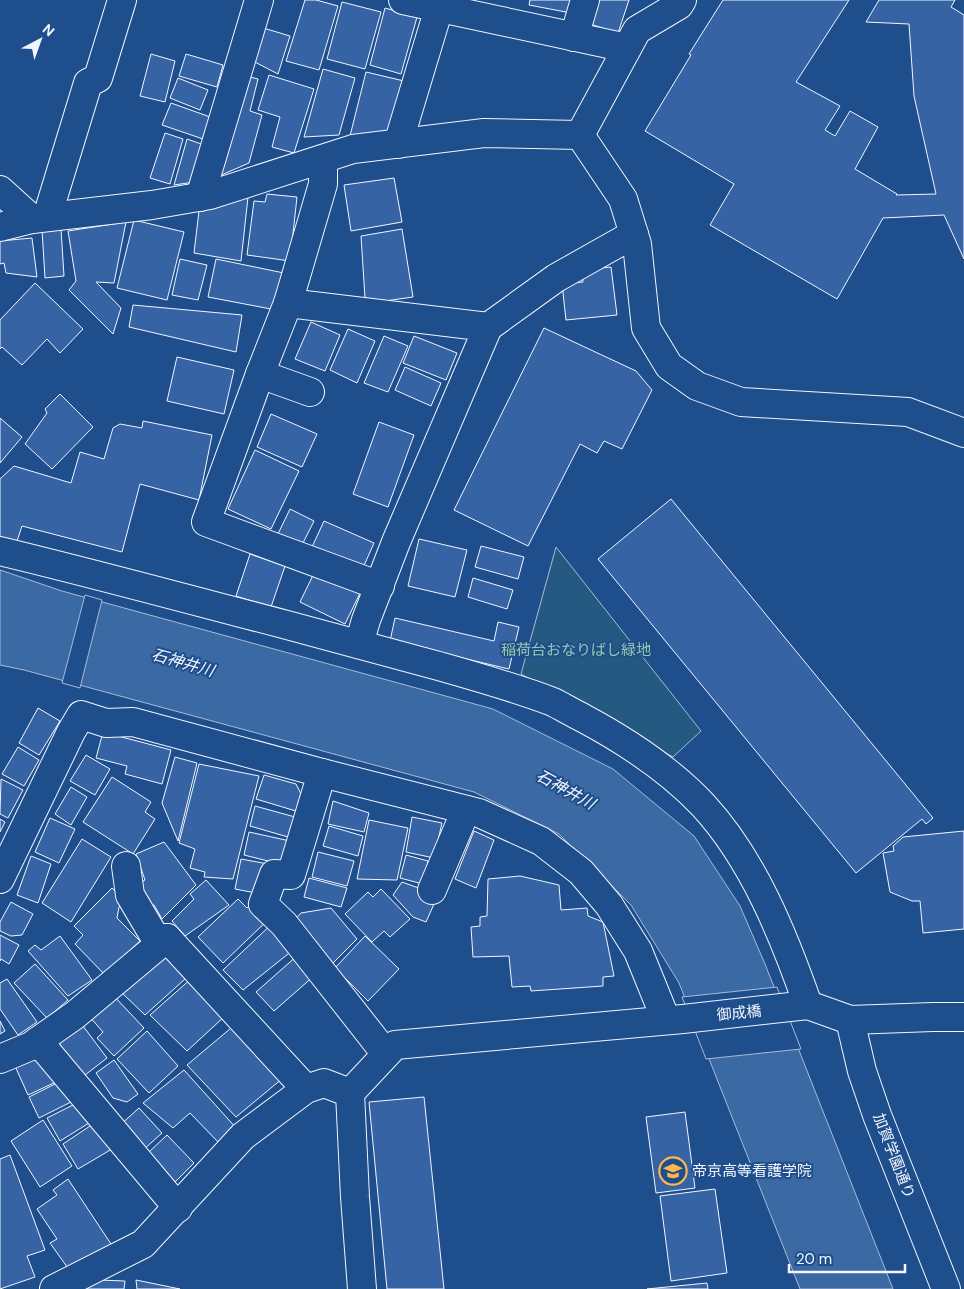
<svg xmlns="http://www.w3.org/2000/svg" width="964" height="1289" font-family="'DM Sans','Noto Sans JP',sans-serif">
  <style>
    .green { fill: #245a82; stroke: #a8bbd7 }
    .water { fill: #3b69a3; stroke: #a8bbd7 }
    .pier { fill: #1f4e8c; stroke: #a8bbd7 }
    .building { fill: #3563a3; stroke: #f2f6ff }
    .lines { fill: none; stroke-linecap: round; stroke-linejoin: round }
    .minor-casing { stroke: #f2f6ff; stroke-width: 30 }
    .minor { stroke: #1f4e8c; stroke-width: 28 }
    .labels { text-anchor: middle; stroke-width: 4; stroke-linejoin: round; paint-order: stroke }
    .park-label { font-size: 15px; fill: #97c8a6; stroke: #1f4e8c }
    .street-label { font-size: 15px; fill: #f2f6ff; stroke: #1f4e8c }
    .poi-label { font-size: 15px; fill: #f2f6ff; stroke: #1f4e8c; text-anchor: start }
    .water-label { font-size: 16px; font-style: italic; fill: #f2f6ff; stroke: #1f4e8c }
  </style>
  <rect width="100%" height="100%" fill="#1f4e8c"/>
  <polygon class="green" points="556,547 701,731 673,757 521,674"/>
  <polygon class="water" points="0,570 62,591 493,709 613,769 694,836 740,906 765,964 893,1289 800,1289 679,983 631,905 559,834 474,792 24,670 0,665"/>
  <g class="pier">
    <polygon points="85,595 102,600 80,688 62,683"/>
    <polygon points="777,987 801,1049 706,1059 682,997"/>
  </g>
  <g class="building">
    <polygon points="305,0 316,0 338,6 319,70 286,61"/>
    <polygon points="530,0 574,0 571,13 529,5"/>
    <polygon points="595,0 629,0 618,33 587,23"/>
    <polygon points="723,0 849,0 796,82 840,106 825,130 835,136 850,111 878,127 855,169 897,194 896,195 936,194 914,96 909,24 866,22 879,0 955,0 951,7 964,15 964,259 944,215 883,218 837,299 710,225 734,184 645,131 691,55 689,54"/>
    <polygon points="342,2 381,12 365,69 327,59"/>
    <polygon points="385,8 417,17 401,74 370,65"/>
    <polygon points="260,27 290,36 278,74 249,59"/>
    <polygon points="151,54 175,61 165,102 140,96"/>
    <polygon points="186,54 223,65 217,87 179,76"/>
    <polygon points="323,69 355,78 339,135 304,137"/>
    <polygon points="366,72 404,81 392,130 350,136"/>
    <polygon points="269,75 314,89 294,153 272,147 280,117 258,110"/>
    <polygon points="246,76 258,79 250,111 262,115 249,163 219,176"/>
    <polygon points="178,78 208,90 200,110 170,98"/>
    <polygon points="171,103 213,118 206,140 162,125"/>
    <polygon points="165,133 183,139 170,184 150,178"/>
    <polygon points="187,139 204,145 194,182 174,185"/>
    <polygon points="394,178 402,222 351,231 344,185"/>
    <polygon points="267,194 297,197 290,261 247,255 254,201 265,202"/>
    <polygon points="248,197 241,261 194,253 199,211"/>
    <polygon points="134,220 184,232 167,300 117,288"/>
    <polygon points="126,222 114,283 96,282 121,308 113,334 69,290 76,281 68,231"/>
    <polygon points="61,229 64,276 45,278 42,230"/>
    <polygon points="402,229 413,297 385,301 365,298 361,236"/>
    <polygon points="32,238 37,277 6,273 4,263 0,264 0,241"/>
    <polygon points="180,259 207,265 198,300 172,295"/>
    <polygon points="216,259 284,273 271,309 208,297"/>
    <polygon points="611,267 617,315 566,320 562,284 583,282 582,270"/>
    <polygon points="35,283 83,329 60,353 47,339 22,365 2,347 0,349 0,320"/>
    <polygon points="133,305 242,315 236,352 129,327"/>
    <polygon points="311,322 340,335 325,371 295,359"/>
    <polygon points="544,328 636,371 652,390 622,449 604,441 597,453 580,444 528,546 454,510"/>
    <polygon points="348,329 375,341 357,383 330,370"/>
    <polygon points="384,336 408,346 388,392 364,383"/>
    <polygon points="414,336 457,353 446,380 403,363"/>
    <polygon points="177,357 234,370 224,414 167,401"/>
    <polygon points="405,367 441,383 431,406 395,390"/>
    <polygon points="60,394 93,427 52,469 25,444 47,413 45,409"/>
    <polygon points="271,414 317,434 302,467 257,447"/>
    <polygon points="0,418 22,437 0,463"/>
    <polygon points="143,421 212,435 199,500 140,484 122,552 22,526 17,541 0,537 0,479 14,466 71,483 80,452 104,459 113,428 120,424 142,428"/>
    <polygon points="379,422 414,435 388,507 353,494"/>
    <polygon points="255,450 299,471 271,529 228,509"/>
    <polygon points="671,499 933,818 926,824 922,819 856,873 598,559"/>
    <polygon points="290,509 314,521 301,547 277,536"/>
    <polygon points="324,521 374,543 362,570 312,547"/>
    <polygon points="419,539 467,550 455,597 408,586"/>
    <polygon points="481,546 524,557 518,579 475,567"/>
    <polygon points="250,554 285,566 271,607 236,596"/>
    <polygon points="317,567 362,589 345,624 300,602"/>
    <polygon points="473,578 513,590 507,609 468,597"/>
    <polygon points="395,618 494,641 498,622 519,627 509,669 390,641"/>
    <polygon points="38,708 60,721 39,755 19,743"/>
    <polygon points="103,732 171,750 162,784 125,774 127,766 96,758"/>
    <polygon points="18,747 39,760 24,786 2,774"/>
    <polygon points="86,755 110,769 95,795 70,781"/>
    <polygon points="175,757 197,763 178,841 162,803"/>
    <polygon points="199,764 259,776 233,879 204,877 205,872 190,868 195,849 179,843"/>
    <polygon points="264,775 296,784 301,794 296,811 256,799"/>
    <polygon points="112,777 151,802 145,812 155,819 133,854 83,822"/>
    <polygon points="1,779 23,790 8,818 0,814"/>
    <polygon points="71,787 87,797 71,825 55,814"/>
    <polygon points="333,801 369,813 364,832 328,824"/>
    <polygon points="255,806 295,817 288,837 250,826"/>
    <polygon points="412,817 442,823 434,858 406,852"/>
    <polygon points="50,818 75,829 59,863 35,852"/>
    <polygon points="0,819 5,822 0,832"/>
    <polygon points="369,820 408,828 397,880 357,879"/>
    <polygon points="329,826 363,836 358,856 323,846"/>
    <polygon points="474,831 494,840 476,888 455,879"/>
    <polygon points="964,831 964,929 923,933 920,901 912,901 890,892 883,853 894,851 893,846 903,837"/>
    <polygon points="249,832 290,841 284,865 244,855"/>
    <polygon points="82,839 111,857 71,922 42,903"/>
    <polygon points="164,842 196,885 162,919 154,905 146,907 137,884 145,880 136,854"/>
    <polygon points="318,852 354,861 347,886 312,877"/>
    <polygon points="406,855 428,861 423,884 400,878"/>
    <polygon points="31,856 51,864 38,903 17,895"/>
    <polygon points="241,859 268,864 261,894 235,889"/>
    <polygon points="520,876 559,885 561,910 587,908 588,916 603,922 614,976 603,977 603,986 531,991 530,986 512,987 509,956 473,957 471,927 480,926 480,917 487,916 488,879"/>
    <polygon points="309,878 347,888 341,907 304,897"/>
    <polygon points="206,880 229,905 185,936 172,921 194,899 190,894"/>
    <polygon points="402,882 438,895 426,922 413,917 393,895"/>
    <polygon points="112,888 125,901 119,907 117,918 140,941 104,974 75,944 83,935 74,926"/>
    <polygon points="381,889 410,919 390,937 384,931 372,942 345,914 368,892 373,897"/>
    <polygon points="238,899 247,908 256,900 271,917 223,963 198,937"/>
    <polygon points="11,902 33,914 22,935 11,936 0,931 0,922"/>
    <polygon points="331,908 357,939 332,964 289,926 301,913"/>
    <polygon points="275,921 298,946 243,990 223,970"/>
    <polygon points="0,935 19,945 9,964 1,959 0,961"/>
    <polygon points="60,936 92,980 68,996 28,951 35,945 41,950"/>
    <polygon points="365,936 399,969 368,1001 335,968"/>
    <polygon points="162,953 185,979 145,1015 121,992"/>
    <polygon points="298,955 315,975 274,1011 256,992"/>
    <polygon points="35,964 68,1000 47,1018 14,983"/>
    <polygon points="192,978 225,1016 187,1051 150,1015"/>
    <polygon points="7,979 37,1022 18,1035 0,1009 0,983"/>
    <polygon points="112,994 144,1028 114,1056 97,1038 103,1032 89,1016"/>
    <polygon points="0,1021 5,1031 0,1034"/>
    <polygon points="80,1022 107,1058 76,1082 49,1044"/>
    <polygon points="237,1023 283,1078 236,1117 187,1065"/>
    <polygon points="147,1031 178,1066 149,1093 117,1059"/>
    <polygon points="35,1057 58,1081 28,1095 15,1066"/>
    <polygon points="114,1060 138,1094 127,1102 113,1098 96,1073"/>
    <polygon points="184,1070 237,1129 220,1144 190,1113 173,1128 143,1103"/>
    <polygon points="63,1080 75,1100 39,1118 29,1097"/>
    <polygon points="424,1097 444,1289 387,1289 369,1102"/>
    <polygon points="83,1100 94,1120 60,1141 47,1118"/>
    <polygon points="139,1108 162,1133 142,1151 119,1126"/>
    <polygon points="685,1112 695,1188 656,1193 646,1117"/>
    <polygon points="43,1120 72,1166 40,1187 11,1141"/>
    <polygon points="96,1122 112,1149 78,1169 63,1144"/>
    <polygon points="167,1135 194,1163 175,1182 148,1153"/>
    <polygon points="10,1155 45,1250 27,1256 35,1277 0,1289 0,1159"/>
    <polygon points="68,1179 111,1244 70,1271 50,1243 57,1239 37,1209 57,1195 53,1190"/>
    <polygon points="715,1189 727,1273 671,1281 660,1196"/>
    <polygon points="98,1280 125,1281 124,1289 86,1289 86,1287"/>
    <polygon points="136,1280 180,1289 137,1289"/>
    <polygon points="707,1283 708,1289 647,1289"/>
  </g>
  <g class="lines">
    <g class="minor-casing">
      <g id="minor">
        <polyline points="403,0 627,48"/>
        <polyline points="574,37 585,0"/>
        <polyline points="580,135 623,199 637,244 646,328 669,366 697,386 741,402 908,412 964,433"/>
        <polyline points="580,135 637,30 679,5 682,0"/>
        <polyline points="398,144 439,8"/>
        <polyline points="323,160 323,184 288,303 260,374 206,522 380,586"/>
        <polyline points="0,190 32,219"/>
        <polyline points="200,197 259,0"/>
        <polyline points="47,217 88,83 98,78 122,0"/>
        <polyline points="0,227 32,219 152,205 210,195 353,149 484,133 580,135"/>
        <polyline points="288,303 488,327 396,542 366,620 359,644"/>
        <polyline points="488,327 556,278 634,234"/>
        <polyline points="260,374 310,392"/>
        <path d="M0,551C96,574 191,600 287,625C336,638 386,652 435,665C474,676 514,687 553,702C563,707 573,713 583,718C626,741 669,769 703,805C753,859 784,936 808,1005"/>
        <polyline points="322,773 291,875 274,874 263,904 284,924 386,1054"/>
        <polyline points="126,866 130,895 156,939 167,938 306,1089"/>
        <polyline points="0,879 71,732 81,715 106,723 133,722 322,773 479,813 541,841 581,872 609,905 638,951 666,1020"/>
        <polyline points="432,890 466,810"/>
        <polyline points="850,1020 862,1071 877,1115 946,1289"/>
        <polyline points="38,1041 178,1208"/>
        <polyline points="0,1059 31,1046 75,1015 167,938"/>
        <polyline points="54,1289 143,1244 243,1136 306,1089 324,1083 350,1093"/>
        <polyline points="362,1289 355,1197 350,1093 395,1045 683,1019 808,1005 850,1020 933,1017 964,1017"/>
      </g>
    </g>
    <use href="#minor" class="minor"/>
  </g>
  <defs>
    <g id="university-ring" transform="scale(1.4375)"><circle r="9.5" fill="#1f4e8c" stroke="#ffb74d" stroke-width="1.5"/><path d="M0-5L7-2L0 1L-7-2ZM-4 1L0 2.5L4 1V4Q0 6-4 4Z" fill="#ffb74d"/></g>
  </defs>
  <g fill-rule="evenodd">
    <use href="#university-ring" x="673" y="1171"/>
  </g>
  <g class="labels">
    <g class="park-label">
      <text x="576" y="655">稲荷台おなりばし緑地</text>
    </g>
    <g class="street-label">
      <text transform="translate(739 1013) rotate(-6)" y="5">御成橋</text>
      <text transform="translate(894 1156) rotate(69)" y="5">加賀学園通り</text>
    </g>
    <g class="poi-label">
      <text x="692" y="1176">帝京高等看護学院</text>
    </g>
    <g class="water-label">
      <text transform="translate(183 662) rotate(16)" y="6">石神井川</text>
      <text transform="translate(566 789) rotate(29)" y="6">石神井川</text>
    </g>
  </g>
  <g transform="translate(40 40) rotate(41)" stroke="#1f4e8c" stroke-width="4" paint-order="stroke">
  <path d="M0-4L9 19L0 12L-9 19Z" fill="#f2f6ff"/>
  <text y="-8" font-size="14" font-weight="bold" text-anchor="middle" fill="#f2f6ff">N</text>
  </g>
  <path d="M789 1264v8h116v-8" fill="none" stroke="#f2f6ff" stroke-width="2.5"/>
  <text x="796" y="1264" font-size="15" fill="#f2f6ff" stroke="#1f4e8c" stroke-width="4" paint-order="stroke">20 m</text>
</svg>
